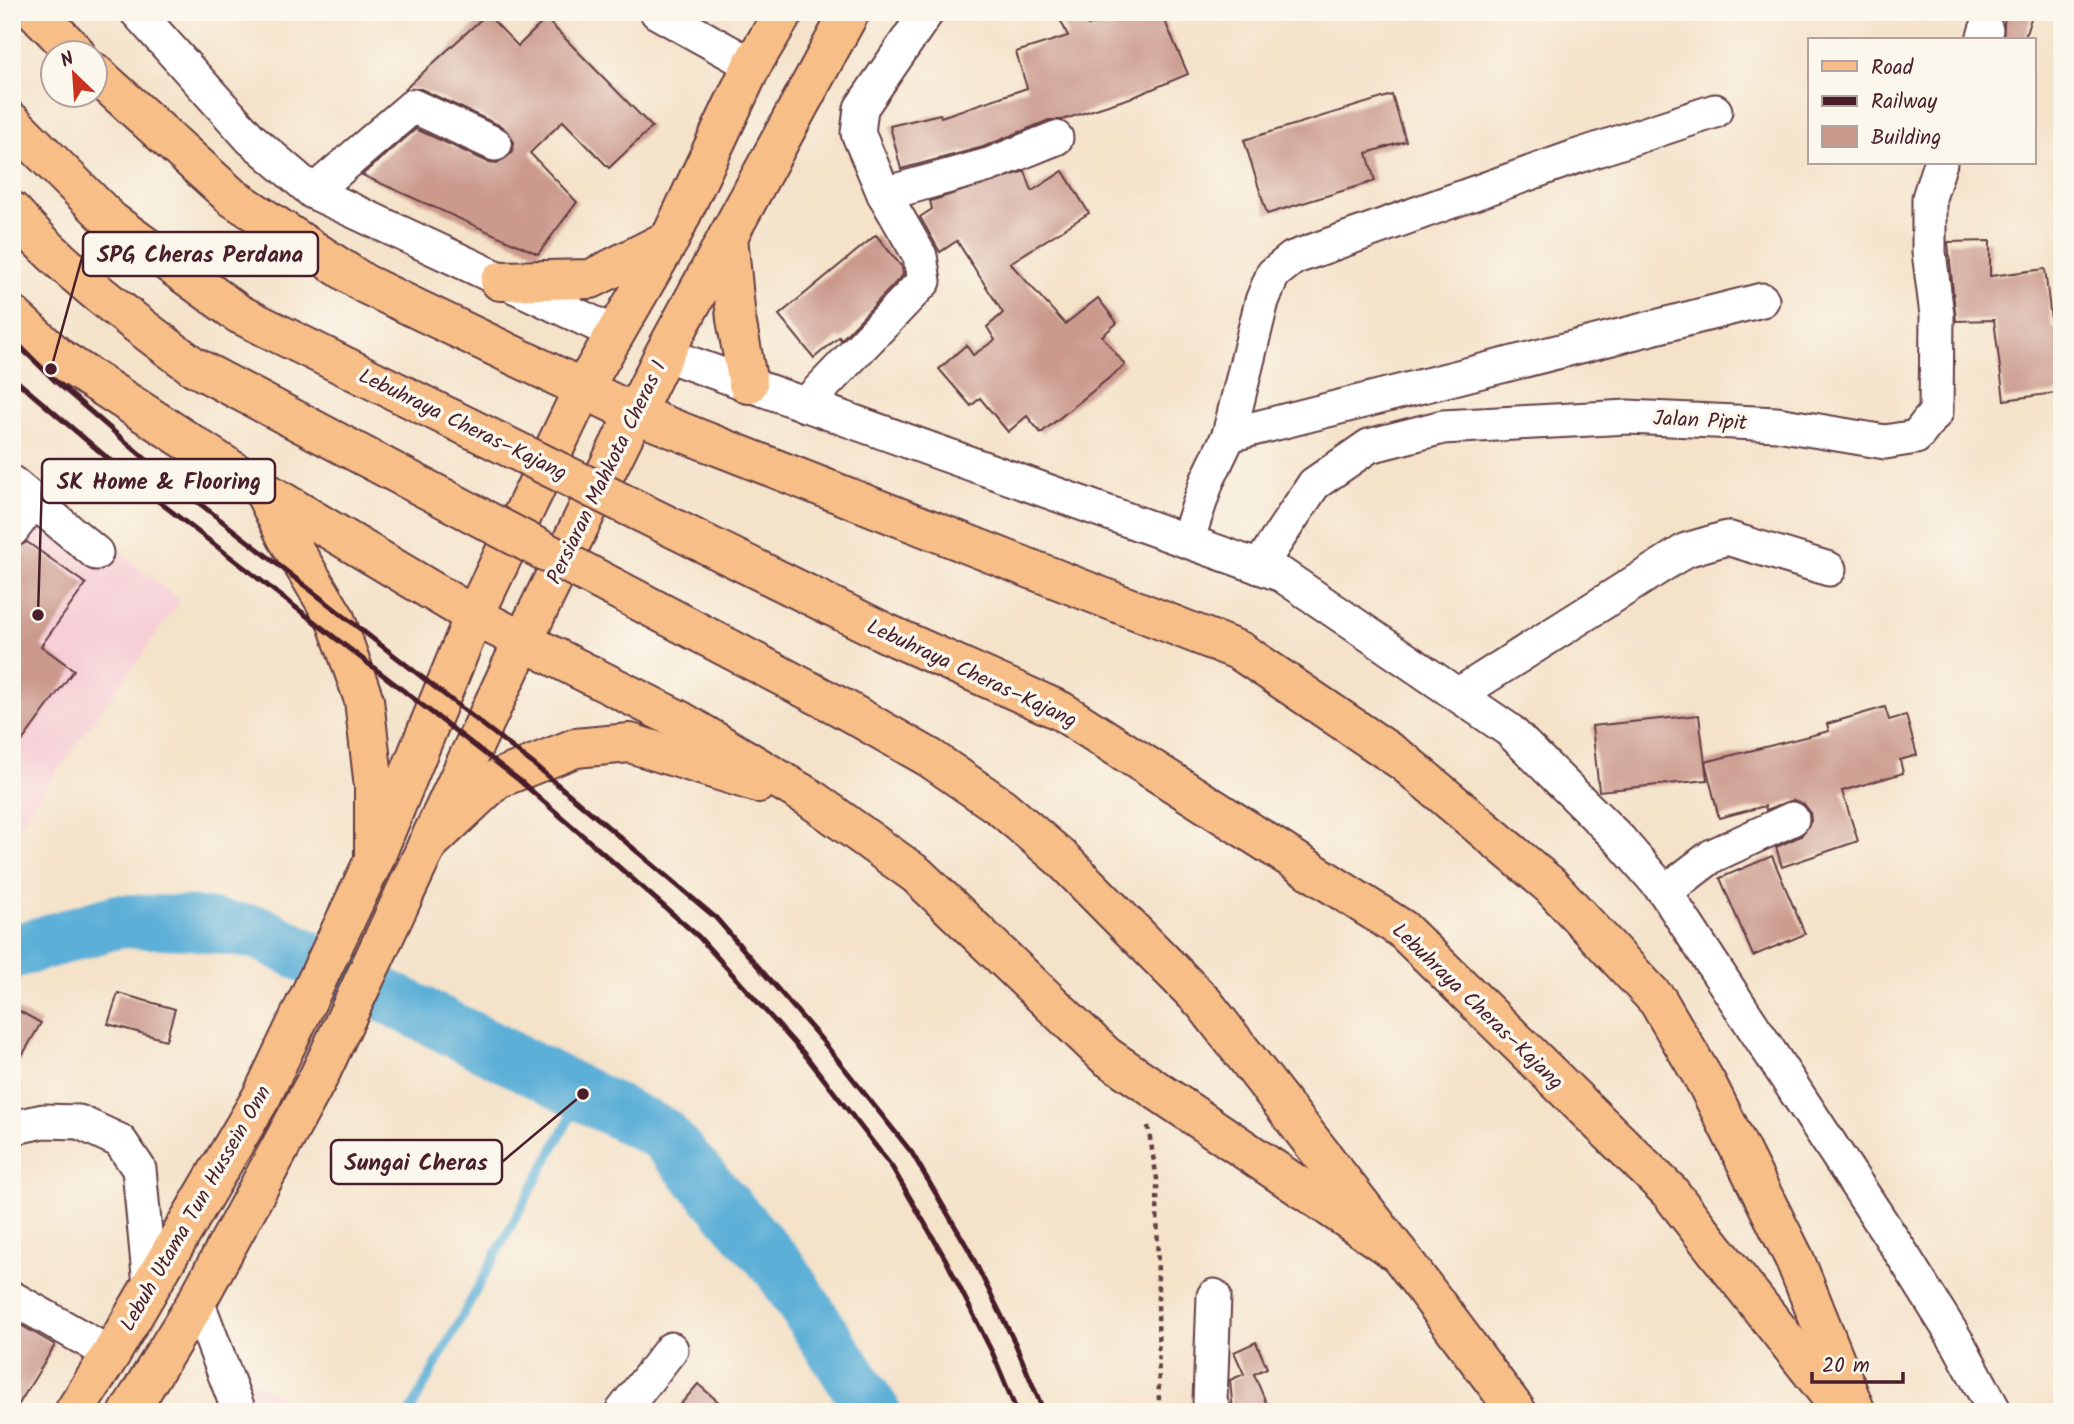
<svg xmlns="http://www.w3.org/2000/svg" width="2074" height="1424" font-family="Kalam,sans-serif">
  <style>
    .built { fill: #f6cfd7 }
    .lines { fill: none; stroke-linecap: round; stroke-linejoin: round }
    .stream { stroke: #5bafd7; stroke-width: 9 }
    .river { stroke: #5bafd7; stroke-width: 54 }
    .building { fill: #cb9a8d }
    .minor-casing { stroke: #643c43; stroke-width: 37 }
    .major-casing { stroke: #643c43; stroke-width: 42 }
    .highway-casing { stroke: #643c43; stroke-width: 42 }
    .path { stroke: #643c43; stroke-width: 4.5; stroke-dasharray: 5 5; stroke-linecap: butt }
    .minor { stroke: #fff; stroke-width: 33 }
    .major { stroke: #f7be88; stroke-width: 38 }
    .highway { stroke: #f7be88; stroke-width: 38 }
    .rail { stroke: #4a1f2b; stroke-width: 5 }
    .highway-bridge-casing { stroke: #643c43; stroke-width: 42; stroke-linecap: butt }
    .highway-bridge { stroke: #f7be88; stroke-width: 38 }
    .labels { text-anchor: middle; stroke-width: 7; stroke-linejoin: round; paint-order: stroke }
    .street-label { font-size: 21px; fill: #4a1f2b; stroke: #fbf7ec }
    .leader { fill: none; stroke: #4a1f2b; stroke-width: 2.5 }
    .callout-dot { fill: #4a1f2b; stroke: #fbf7ec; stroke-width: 2.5 }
    .callout { fill: #fbf7ec; stroke: #4a1f2b; stroke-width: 2.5 }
    .callout-label { font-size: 23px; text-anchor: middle; font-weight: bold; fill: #4a1f2b }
  </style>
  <rect width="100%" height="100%" fill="#fbf7ec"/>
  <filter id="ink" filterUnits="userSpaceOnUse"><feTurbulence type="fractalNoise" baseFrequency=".0143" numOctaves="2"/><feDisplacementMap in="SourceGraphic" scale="14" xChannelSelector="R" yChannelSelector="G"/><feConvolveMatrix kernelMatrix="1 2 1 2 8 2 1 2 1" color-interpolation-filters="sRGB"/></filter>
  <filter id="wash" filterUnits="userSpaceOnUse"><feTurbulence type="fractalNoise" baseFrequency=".00686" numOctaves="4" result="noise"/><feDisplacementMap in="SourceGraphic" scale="28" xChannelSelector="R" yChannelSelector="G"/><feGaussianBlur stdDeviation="1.57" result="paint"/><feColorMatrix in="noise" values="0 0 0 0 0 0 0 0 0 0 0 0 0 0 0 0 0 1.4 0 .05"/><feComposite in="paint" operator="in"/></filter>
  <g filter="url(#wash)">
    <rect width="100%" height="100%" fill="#f4e2c9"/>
    <g class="built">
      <polygon points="48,492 180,601 12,834 12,541"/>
      <polygon points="238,1372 307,1412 215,1412"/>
    </g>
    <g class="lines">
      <polyline class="stream" points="410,1412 583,1094"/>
      <polyline class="river" points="12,952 118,921 191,923 260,933 662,1134 779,1267 874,1412"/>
    </g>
    <g id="blocks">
      <g class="building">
        <polygon points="1077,12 1082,12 1088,26 1127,12 1161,12 1188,74 1136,96 1062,120 1049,120 983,147 901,169 890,126 940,114 941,117 1027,88 1016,52 1068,36 1060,19"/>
        <polygon points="2005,12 2033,12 2024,40 2003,40"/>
        <polygon points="487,14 518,46 546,19 652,127 609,168 563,121 530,153 577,202 538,254 362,175 416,129 488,162 497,163 512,153 514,142 503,127 421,89 405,89"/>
        <polygon points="1392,95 1406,141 1367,153 1375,181 1267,214 1244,140"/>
        <polygon points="1025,171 1032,191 1063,171 1089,213 1010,263 1065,324 1098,298 1117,323 1102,336 1125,365 1041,433 1027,416 1008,432 980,398 971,406 939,369 966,345 973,355 995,340 987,327 1003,313 957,241 940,252 920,217 932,209 930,201"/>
        <polygon points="876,235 902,267 903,275 841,340 839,337 814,358 779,315"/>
        <polygon points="1990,241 1990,276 2045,269 2052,328 2062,327 2062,392 2004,400 1994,320 1956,321 1948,242"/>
        <polygon points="27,542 86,584 41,646 74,670 12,755 12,549"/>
        <polygon points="1885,707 1889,720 1906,715 1917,755 1900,760 1903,773 1842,791 1858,841 1782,867 1776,847 1801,836 1811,821 1810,812 1804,804 1793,800 1766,810 1765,806 1719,818 1705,762 1829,731 1827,724"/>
        <polygon points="1699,715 1707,780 1599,791 1592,726"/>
        <polygon points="1772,856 1805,934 1753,956 1720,878"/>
        <polygon points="118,993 175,1009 166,1040 108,1024"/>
        <polygon points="12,1007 41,1023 12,1073"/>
        <polygon points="12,1320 55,1345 14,1412 12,1412"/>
        <polygon points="1256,1342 1267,1368 1254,1374 1270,1412 1233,1412 1230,1380 1244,1374 1234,1352"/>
        <polygon points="698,1384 730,1412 674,1412"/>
      </g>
    </g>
  </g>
  <g filter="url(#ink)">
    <use href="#blocks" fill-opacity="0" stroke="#643c43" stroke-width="2"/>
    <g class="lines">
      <g class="minor-casing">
        <g id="minor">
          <polyline points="137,12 251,139 313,192 615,333"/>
          <polyline points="657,12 752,65"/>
          <polyline points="1983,40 1986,30"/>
          <polyline points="313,192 413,106 495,144"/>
          <polyline points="884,194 989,165 1056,138"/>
          <polyline points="664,354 1282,575 1509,730 1620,840 1665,892 1904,1257 1959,1345 1995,1412"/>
          <polyline points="805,405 924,281 920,256 884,194 858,133 861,108 927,12"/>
          <polyline points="1229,435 1762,300"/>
          <polyline points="12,483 96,553"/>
          <polyline points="12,530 33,502"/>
          <polyline points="1187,541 1207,481 1229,435 1262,301 1273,274 1293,258 1575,157 1715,111"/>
          <polyline points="1259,567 1314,484 1369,446 1443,427 1628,417 1777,424 1885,442 1916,437 1936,412 1937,315 1929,252 1929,198 1940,163"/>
          <polyline points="1459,694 1686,550 1727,538 1829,569"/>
          <polyline points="1665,892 1712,856 1792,819"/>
          <polyline points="12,1128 43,1121 79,1122 120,1141 139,1169 150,1286"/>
          <polyline points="12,1298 111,1354"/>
          <polyline points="197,1301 237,1406 233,1412"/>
          <polyline points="622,1412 671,1349"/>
          <polyline points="1214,1412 1210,1401 1214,1296"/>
        </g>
      </g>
      <g class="major-casing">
        <g id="major">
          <polyline points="728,236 736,319 748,384"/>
          <polyline points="500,281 591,279 670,239"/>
          <polyline points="74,1412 111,1354 262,1096 374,860 474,616 583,389 670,239 752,65 784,12"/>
          <polyline points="129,1412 197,1301 319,1076 523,641 664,354 850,12"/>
        </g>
      </g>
      <g class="highway-casing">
        <g id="highway">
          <polyline points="36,12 75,52"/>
          <polyline points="94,72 232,197 365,284 636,414 1240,651 1404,762 1550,885 1658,1001 1708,1086 1795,1260 1856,1412"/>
          <polyline points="12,122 111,221 239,314"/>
          <path d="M12,211C64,271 129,318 193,366"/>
          <polyline points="12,315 59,358 263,490 474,616 681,721 810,798 917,875 1106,1056 1399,1254"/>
          <polyline points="263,490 287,538 335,618 364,700 374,787 374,860"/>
          <polyline points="886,633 1061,711 1402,929 1669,1191 1843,1412"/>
          <polyline points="844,709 930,758 1001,807 1061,858 1204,1003 1399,1254 1517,1412"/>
          <polyline points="427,845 497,779 575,748 630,743 758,783"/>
        </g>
      </g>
      <polyline class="path" points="1148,1126 1157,1179 1159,1412"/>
      <use href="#minor" class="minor"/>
      <use href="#major" class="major"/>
      <use href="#highway" class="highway"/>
      <g class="rail">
        <polyline points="12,338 53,379 172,482 532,763 716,918 821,1039 912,1153 969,1250 1015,1343 1044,1412"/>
        <polyline points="12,377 158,501 519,780 699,937 806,1056 892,1167 946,1260 993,1354 1017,1412"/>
      </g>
      <g class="highway-bridge-casing">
        <g id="highway-bridge">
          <polyline points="239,314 886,633"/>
          <polyline points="193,366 844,709"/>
        </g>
      </g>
      <use href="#highway-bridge" class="highway-bridge"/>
    </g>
  </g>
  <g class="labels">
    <g class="street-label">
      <text transform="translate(1700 420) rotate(3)" y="7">Jalan Pipit</text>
      <text transform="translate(463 424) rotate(26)" y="7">Lebuhraya Cheras–Kajang</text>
      <text transform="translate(606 472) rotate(-64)" y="7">Persiaran Mahkota Cheras 1</text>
      <text transform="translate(972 673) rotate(25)" y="7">Lebuhraya Cheras–Kajang</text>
      <text transform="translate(1478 1006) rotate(44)" y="7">Lebuhraya Cheras–Kajang</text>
      <text transform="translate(195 1208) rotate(-60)" y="7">Lebuh Utama Tun Hussein Onn</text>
    </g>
  </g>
  <path class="leader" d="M51 369L83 254M38 615L42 481M583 1094L502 1162"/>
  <g class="callout-dot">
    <circle cx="51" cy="369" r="7"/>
    <circle cx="38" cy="615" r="7"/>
    <circle cx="583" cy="1094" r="7"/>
  </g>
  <g class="callout">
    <rect x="83" y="232" width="235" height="44" rx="7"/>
    <rect x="42" y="459" width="233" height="44" rx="7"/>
    <rect x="331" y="1140" width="171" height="44" rx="7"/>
  </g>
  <g class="callout-label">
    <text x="200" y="262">SPG Cheras Perdana</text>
    <text x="159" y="489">SK Home &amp; Flooring</text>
    <text x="416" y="1170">Sungai Cheras</text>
  </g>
  <rect width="2074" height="1424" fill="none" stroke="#fbf7ec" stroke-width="42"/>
  <rect x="1808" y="38" width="228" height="126" fill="#fbf7ec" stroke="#b4a19f" stroke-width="2"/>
  <rect x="1822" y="61" width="35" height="10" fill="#f7be88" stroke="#b4a19f" stroke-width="2"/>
  <text x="1871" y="74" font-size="21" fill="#4a1f2b">Road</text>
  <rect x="1822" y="96" width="35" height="10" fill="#4a1f2b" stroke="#b4a19f" stroke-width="2"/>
  <text x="1871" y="108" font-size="21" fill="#4a1f2b">Railway</text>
  <rect x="1822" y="126" width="35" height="21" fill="#cb9a8d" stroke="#b4a19f" stroke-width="2"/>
  <text x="1871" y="144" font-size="21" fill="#4a1f2b">Building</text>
  <g transform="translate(74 74) rotate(335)"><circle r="33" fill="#fbf7ec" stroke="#b4a19f" stroke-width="2"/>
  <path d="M0-5L12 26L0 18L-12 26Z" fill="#c8321e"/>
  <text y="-10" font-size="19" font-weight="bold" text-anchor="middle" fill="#4a1f2b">N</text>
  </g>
  <path d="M1812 1372v10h91v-10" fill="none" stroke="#4a1f2b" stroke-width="3.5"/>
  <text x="1822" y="1372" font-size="21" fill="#4a1f2b" stroke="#fbf7ec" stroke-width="5" paint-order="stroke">20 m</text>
</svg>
